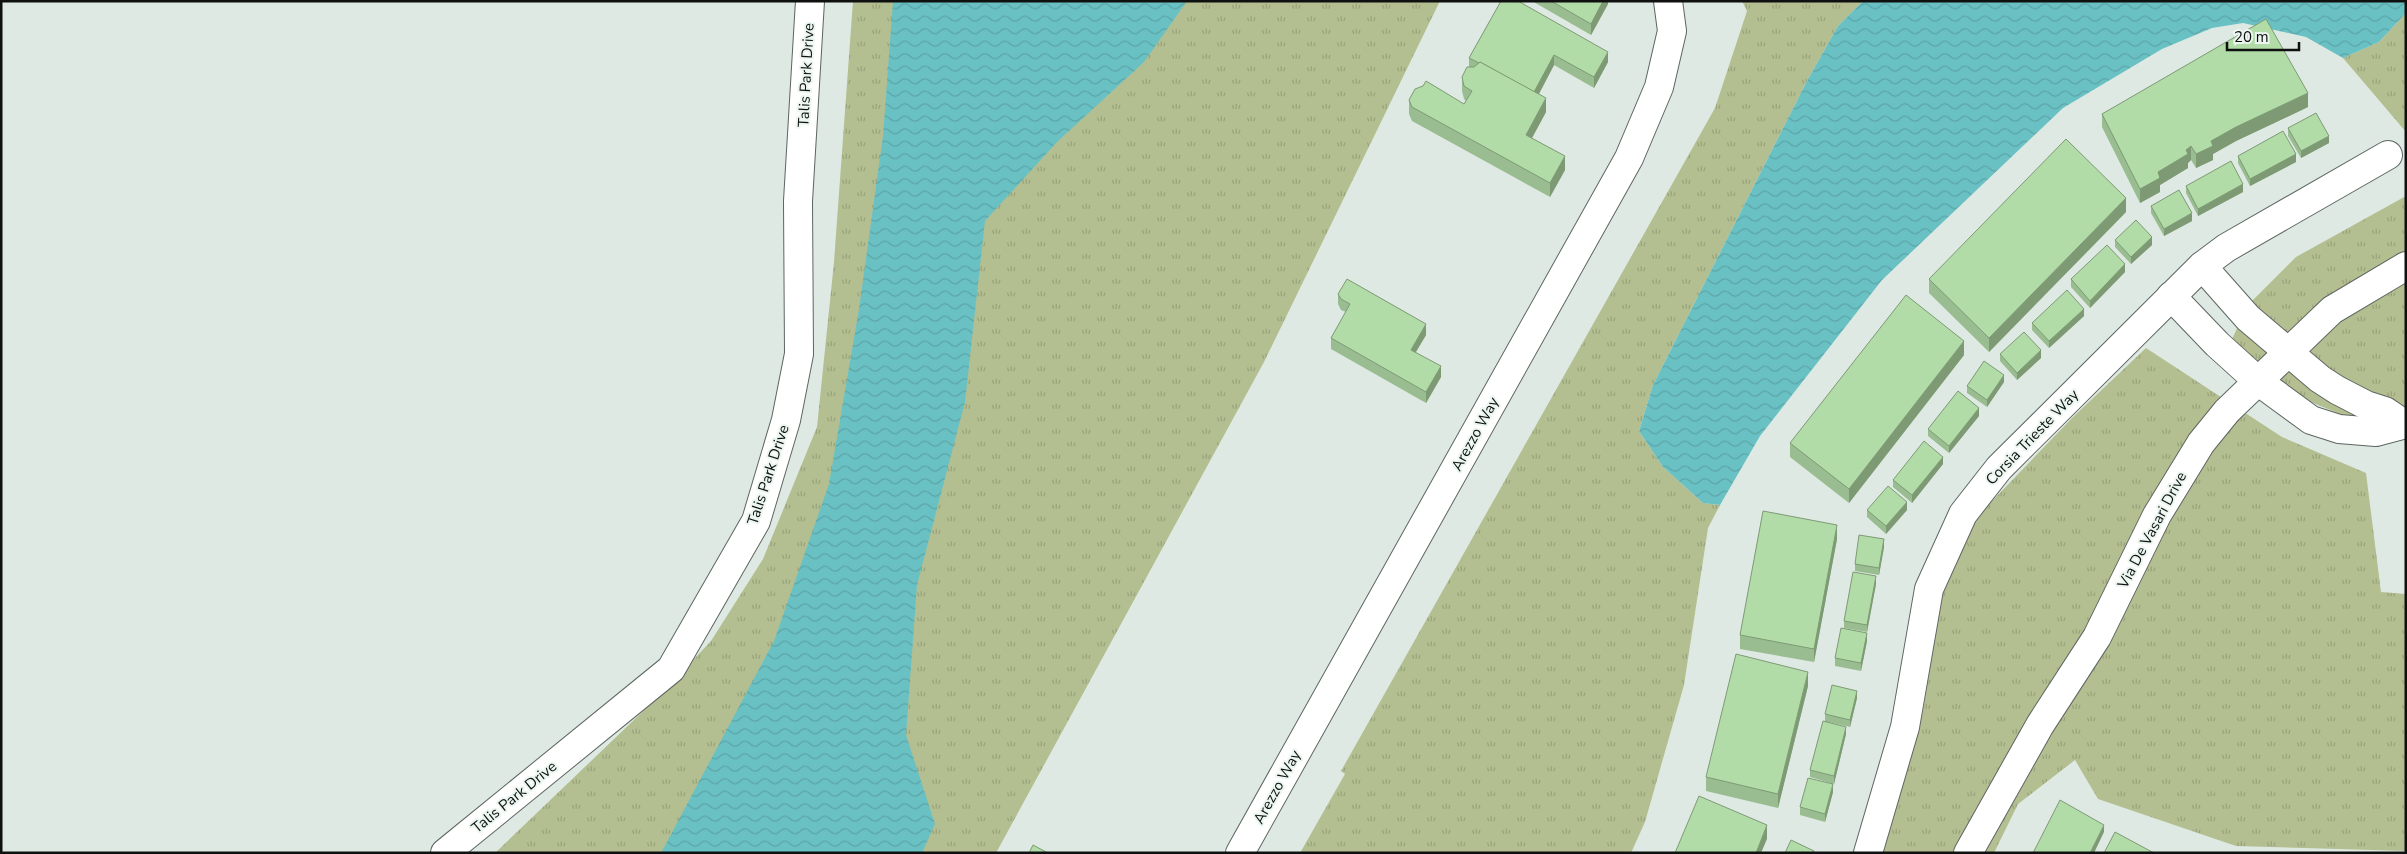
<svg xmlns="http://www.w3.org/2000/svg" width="2407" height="854" font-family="'Nunito Sans',sans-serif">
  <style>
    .grass { fill: url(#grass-tufts) }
    .water { fill: url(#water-waves) }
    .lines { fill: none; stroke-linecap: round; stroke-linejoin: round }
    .minor-casing { stroke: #5d6661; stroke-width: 30 }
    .minor { stroke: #fff; stroke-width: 28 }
    .wall { fill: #99bd90 }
    .shaded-wall { fill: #7d9a75 }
    .building { fill: #b2dca7; stroke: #7d9a75 }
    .labels { text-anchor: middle; stroke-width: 4; stroke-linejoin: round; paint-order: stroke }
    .street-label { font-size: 15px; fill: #0e110f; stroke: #ecf6f0 }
  </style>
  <defs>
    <pattern id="grass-tufts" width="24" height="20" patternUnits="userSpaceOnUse" patternTransform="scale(1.25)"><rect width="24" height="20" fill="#b3bf90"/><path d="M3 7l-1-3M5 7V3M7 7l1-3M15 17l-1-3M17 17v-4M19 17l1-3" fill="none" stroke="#99a37b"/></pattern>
    <pattern id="water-waves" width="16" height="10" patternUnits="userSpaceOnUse" patternTransform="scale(1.25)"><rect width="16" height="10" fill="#6ac1c4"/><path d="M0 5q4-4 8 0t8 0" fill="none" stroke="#5ba5a7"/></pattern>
  </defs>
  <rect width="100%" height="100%" fill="#dfe9e3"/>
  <g class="grass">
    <polygon points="853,1 1440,1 1264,362 996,853 495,853 661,694 711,641 763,559 817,427 834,262"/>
    <polygon points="1742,1 1863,1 1838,26 1808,79 1653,385 1639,431 1663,467 1703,503 1720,505 1708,528 1684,685 1645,822 1631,853 1300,853 1345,774 1341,771 1715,108 1747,11"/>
    <polygon points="2406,13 2406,132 2343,58 2379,42"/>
    <polygon points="2406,196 2406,426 2371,427 2268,384 2229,346 2247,306 2296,257"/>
    <polygon points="2146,348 2282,437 2366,473 2381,592 2406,594 2406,851 2236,846 2098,799 2075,760 2018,804 1994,853 1882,853 1923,711 1942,590 1967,527 2073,417"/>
  </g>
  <g class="water">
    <polygon points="893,1 1187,1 1144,62 1057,142 985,221 965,402 917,585 906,735 935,824 922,853 661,853 774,641 829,484 859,309 883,136"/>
    <polygon points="1863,1 2406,1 2406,13 2379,42 2343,58 2306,37 2243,23 2212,28 2162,49 2063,108 1882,280 1760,436 1720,505 1703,503 1663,467 1639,431 1653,385 1808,79 1838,26"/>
  </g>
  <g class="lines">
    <g class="minor-casing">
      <g id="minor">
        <polyline points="2202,266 2248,318 2320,379 2337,390 2366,405 2385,411 2404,424"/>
        <polyline points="2171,296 2217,344 2259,382 2311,420 2339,429 2376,432 2406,424"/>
        <polyline points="445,853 671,669 756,521 786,420 799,354 798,201 810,1"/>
        <polyline points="1240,853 1629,158 1659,87 1672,31 1668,1"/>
        <polyline points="1868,853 1905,727 1929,589 1963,514 1999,468 2202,266 2226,248 2388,155"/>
        <polyline points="1968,853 2040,725 2097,637 2157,515 2201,443 2227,411 2332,310 2406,266"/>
      </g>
    </g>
    <use href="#minor" class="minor"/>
  </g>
  <g class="wall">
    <polygon points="1501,1 1608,62 1594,88 1554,65 1539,94 1546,112 1532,138 1565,170 1550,197 1412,121 1409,114 1409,100 1464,104 1466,101 1464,99 1462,91 1462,77 1469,67 1469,58"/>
    <polygon points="1532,1 1608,1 1608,4 1591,35"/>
    <polygon points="2308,107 2236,141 2213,154 2213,160 2196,168 2191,160 2188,163 2188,168 2160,185 2160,192 2140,203 2102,127 2102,114"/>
    <polygon points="2288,128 2329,143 2301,158 2288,136"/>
    <polygon points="2238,156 2296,162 2250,186 2238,163"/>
    <polygon points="2186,186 2243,192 2198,216 2186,193"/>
    <polygon points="2151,206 2192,221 2164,236 2151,213"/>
    <polygon points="2126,212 1989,352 1929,293 1929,279"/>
    <polygon points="2115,240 2152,245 2131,264 2115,247"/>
    <polygon points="2125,272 2090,308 2071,287 2071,279"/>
    <polygon points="1338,294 1426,335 1416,352 1441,377 1426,403 1331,349 1331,338 1346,312 1341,310 1338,304"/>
    <polygon points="2084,316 2049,348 2032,330 2032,323"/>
    <polygon points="2000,354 2041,358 2017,380 2000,361"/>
    <polygon points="1964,355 1849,503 1790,457 1790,443"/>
    <polygon points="2004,382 1987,407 1967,393 1967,386"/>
    <polygon points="1979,416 1949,453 1928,436 1928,429"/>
    <polygon points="1943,464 1912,503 1893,487 1893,480"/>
    <polygon points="1867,510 1907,510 1886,534 1867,517"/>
    <polygon points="1837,539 1814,662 1740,649 1740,635"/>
    <polygon points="1884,547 1879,575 1855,571 1855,564"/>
    <polygon points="1876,584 1867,632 1844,628 1844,621"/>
    <polygon points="1867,641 1861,671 1835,666 1835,658"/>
    <polygon points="1808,686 1778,808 1706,791 1706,777"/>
    <polygon points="1857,698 1850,727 1828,722 1846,734 1834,784 1810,777 1810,770 1825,721 1825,714"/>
    <polygon points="1833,792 1825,822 1800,815 1800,807"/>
  </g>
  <g class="shaded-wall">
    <polygon points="1603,1 1608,1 1608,4 1591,35 1591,24"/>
    <polygon points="1608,52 1608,62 1594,88 1594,77"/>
    <polygon points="1554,55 1554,65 1533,105 1533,94"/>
    <polygon points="2308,93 2308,107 2236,141 2213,154 2213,160 2196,168 2196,154 2211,141 2236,127"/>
    <polygon points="1546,98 1546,112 1526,149 1526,135"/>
    <polygon points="2329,136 2329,143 2301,158 2301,151"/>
    <polygon points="2191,146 2191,160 2188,163 2188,168 2160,185 2160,192 2140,203 2140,189 2158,172 2186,150"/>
    <polygon points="2296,154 2296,162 2250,186 2250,179"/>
    <polygon points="1565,156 1565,170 1550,197 1550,183"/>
    <polygon points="2243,184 2243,192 2198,216 2198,209"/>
    <polygon points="2126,198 2126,212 1989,352 1989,338"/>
    <polygon points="2192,213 2192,221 2164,236 2164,229"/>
    <polygon points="2152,237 2152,245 2131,264 2131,257"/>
    <polygon points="2125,264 2125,272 2090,308 2090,301"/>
    <polygon points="2084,309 2084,316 2049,348 2049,341"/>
    <polygon points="1426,324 1426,335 1411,360 1411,350"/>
    <polygon points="1964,341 1964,355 1849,503 1849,489"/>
    <polygon points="2041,350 2041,358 2017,380 2017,373"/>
    <polygon points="1441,366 1441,377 1426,403 1426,392"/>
    <polygon points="2004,375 2004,382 1987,407 1987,400"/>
    <polygon points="1979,408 1979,416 1949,453 1949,446"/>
    <polygon points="1943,457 1943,464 1912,503 1912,495"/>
    <polygon points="1907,502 1907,510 1886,534 1886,526"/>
    <polygon points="1837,525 1837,539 1814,662 1814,649"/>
    <polygon points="1884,539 1884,547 1879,575 1879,568"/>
    <polygon points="1876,576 1876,584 1867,632 1867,625"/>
    <polygon points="1867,633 1867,641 1861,671 1861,663"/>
    <polygon points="1808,672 1808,686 1778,808 1778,794"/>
    <polygon points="1857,691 1857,698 1850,727 1850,720"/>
    <polygon points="1846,727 1846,734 1834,784 1834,776"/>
    <polygon points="1833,784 1833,792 1825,822 1825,814"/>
    <polygon points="1767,825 1767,839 1761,853 1756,853"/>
    <polygon points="2104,825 2104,832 2094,853 2090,853"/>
  </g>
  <g class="building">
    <polygon points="1501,1 1518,1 1608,52 1594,77 1554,55 1534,92 1480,62 1479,63 1469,58"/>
    <polygon points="1551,1 1603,1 1591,24"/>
    <polygon points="2266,19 2308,93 2236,127 2211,141 2213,146 2196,154 2191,146 2186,150 2188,154 2158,172 2160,178 2140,189 2102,114"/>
    <polygon points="1480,62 1546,98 1526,135 1565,156 1550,183 1412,107 1409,100 1415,89 1423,86 1426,81 1464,104 1472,91 1464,86 1462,77 1467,67 1474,67"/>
    <polygon points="2316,113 2329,136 2301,151 2288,128"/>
    <polygon points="2283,131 2296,154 2250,179 2238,156"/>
    <polygon points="2066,139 2126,198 1989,338 1929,279"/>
    <polygon points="2231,161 2243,184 2198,209 2186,186"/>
    <polygon points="2179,190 2192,213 2164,229 2151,206"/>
    <polygon points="2136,220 2152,237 2131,257 2115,240"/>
    <polygon points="2107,245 2125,264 2090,301 2071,279"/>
    <polygon points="1347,279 1426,324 1411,350 1441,366 1426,392 1331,338 1350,304 1341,299 1338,294"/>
    <polygon points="2067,290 2084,309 2049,341 2032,323"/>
    <polygon points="1906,295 1964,341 1849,489 1790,443"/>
    <polygon points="2024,332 2041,350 2017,373 2000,354"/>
    <polygon points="1984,361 2004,375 1987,400 1967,386"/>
    <polygon points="1958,391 1979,408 1949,446 1928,429"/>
    <polygon points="1924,441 1943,457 1912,495 1893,480"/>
    <polygon points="1888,486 1907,502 1886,526 1867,510"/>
    <polygon points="1763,511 1837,525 1814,649 1740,635"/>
    <polygon points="1859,535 1884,539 1879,568 1855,564"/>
    <polygon points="1853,572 1876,576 1867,625 1844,621"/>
    <polygon points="1841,628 1867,633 1861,663 1835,658"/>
    <polygon points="1736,654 1808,672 1778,794 1706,777"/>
    <polygon points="1832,685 1857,691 1850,720 1825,714"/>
    <polygon points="1823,721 1846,727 1834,776 1810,770"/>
    <polygon points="1808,778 1833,784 1825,814 1800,807"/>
    <polygon points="1699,796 1767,825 1756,853 1675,853"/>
    <polygon points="2060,800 2104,825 2090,853 2033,853"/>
    <polygon points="2115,832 2154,853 2104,853"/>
    <polygon points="1791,840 1814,851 1813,853 1785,853"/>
    <polygon points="1033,845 1048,853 1029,853"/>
  </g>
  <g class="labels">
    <g class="street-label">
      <text transform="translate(806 75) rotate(-87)" y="5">Talis Park Drive</text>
      <text transform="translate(1475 434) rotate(-61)" y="5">Arezzo Way</text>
      <text transform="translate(2032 437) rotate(-46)" y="5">Corsia Trieste Way</text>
      <text transform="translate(768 475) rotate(-72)" y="5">Talis Park Drive</text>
      <text transform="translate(2152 530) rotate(-62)" y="5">Via De Vasari Drive</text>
      <text transform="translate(1277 787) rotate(-61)" y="5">Arezzo Way</text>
      <text transform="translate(514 797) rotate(-39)" y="5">Talis Park Drive</text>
    </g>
  </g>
  <rect width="2407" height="854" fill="none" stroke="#0e110f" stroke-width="5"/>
  <path d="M2227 42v8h72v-8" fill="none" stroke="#0e110f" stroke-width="2.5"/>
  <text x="2234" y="42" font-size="15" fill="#0e110f" stroke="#ecf6f0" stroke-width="4" paint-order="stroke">20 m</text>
</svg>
